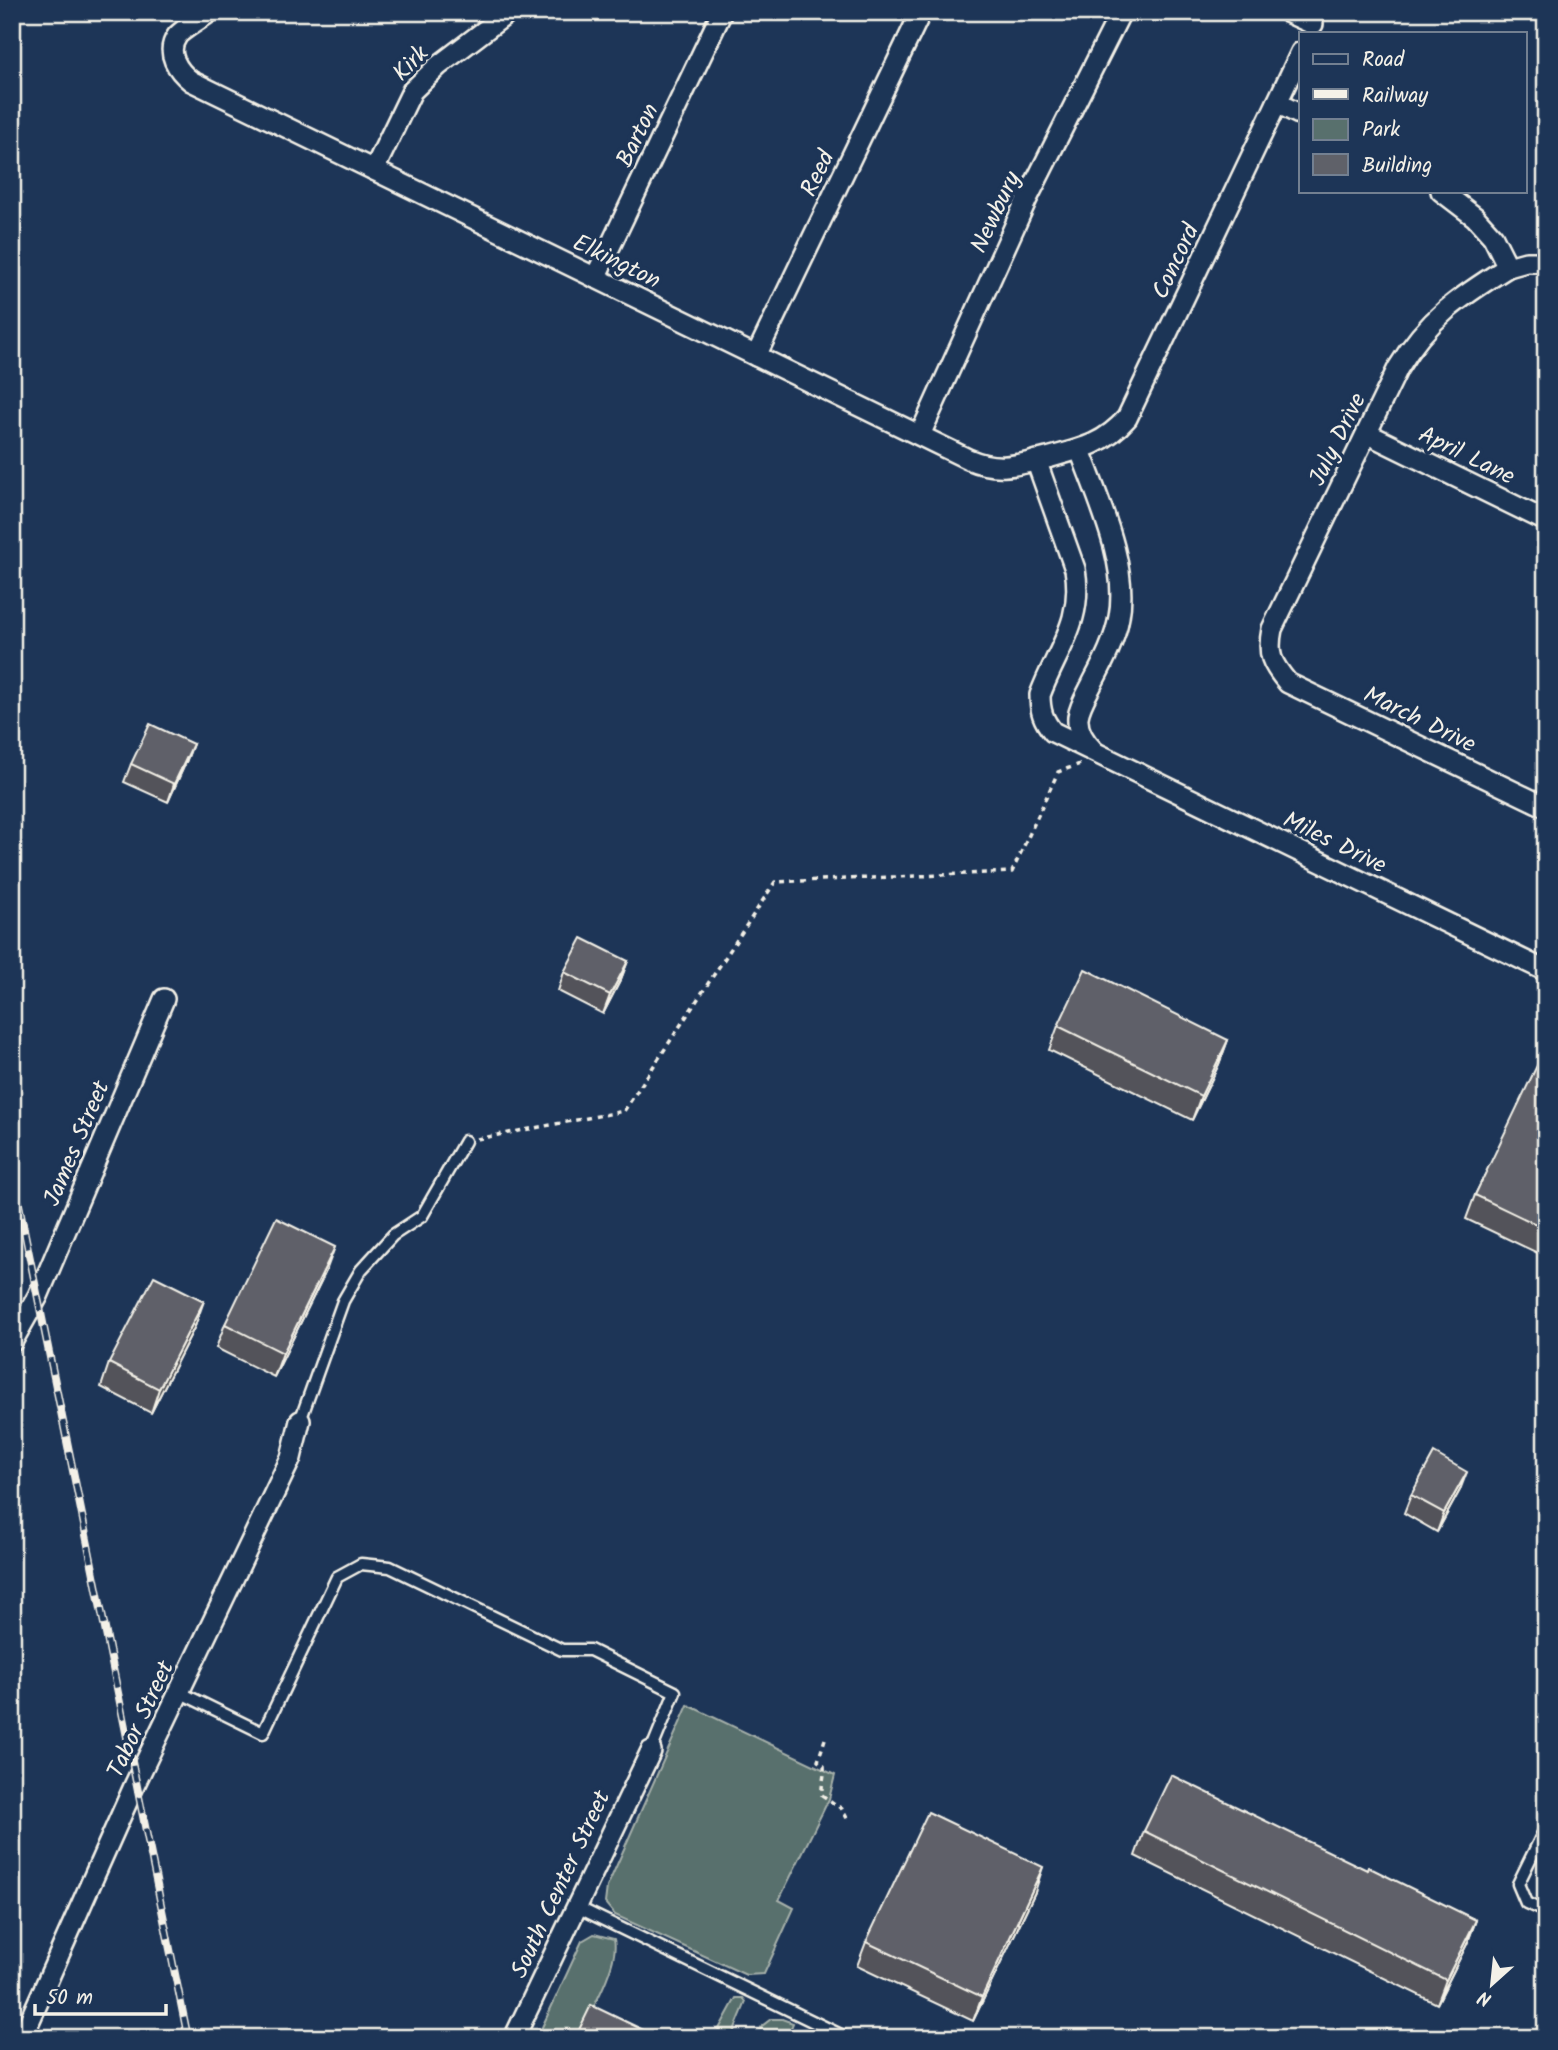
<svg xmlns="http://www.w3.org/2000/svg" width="1558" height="2050" font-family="Kalam,sans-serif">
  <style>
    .green { fill: #58706d; stroke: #a6b0aa; stroke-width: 2 }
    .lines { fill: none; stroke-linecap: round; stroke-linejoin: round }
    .lane-casing { stroke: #f4f1e8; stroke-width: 15 }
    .street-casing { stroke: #f4f1e8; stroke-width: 24 }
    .path { stroke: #f4f1e8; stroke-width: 3.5; stroke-dasharray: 5 5; stroke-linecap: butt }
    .lane { stroke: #1d3557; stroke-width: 10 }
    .street { stroke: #1d3557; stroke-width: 19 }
    .rail-casing { stroke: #f4f1e8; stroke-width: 8 }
    .rail { stroke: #1d3557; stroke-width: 5; stroke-dasharray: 16; stroke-linecap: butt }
    .wall { fill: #52535a; stroke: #f4f1e8; stroke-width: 2 }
    .shaded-wall { fill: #42444a; stroke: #f4f1e8; stroke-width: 2 }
    .building { fill: #5f6169; stroke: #f4f1e8; stroke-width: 2 }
    .labels { text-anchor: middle; stroke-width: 7; stroke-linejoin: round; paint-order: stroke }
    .street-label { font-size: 24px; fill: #f4f1e8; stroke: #1d3557 }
  </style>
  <rect width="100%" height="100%" fill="#1d3557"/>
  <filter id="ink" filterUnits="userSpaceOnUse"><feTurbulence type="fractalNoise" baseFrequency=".0143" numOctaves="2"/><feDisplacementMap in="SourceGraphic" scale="14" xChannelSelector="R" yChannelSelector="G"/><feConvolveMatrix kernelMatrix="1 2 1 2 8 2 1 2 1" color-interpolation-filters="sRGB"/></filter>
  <g filter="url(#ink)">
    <g class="green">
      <polygon points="688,1705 835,1775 829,1799 779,1900 794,1908 764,1974 746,1975 615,1915 605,1903 607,1887"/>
      <path d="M594,1934L614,1939C620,1963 589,2015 578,2038H537L582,1941Z"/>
      <polygon points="736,1998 743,1998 746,2002 731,2038 714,2038"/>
      <polygon points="771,2019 782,2019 793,2023 787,2038 756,2038 762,2026"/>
    </g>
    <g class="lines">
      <g class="lane-casing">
        <g id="lane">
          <polyline points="300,1421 343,1301 361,1270 393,1235 422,1216 465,1141"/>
          <polyline points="179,1692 263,1733 337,1577 361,1564 390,1567 562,1650 590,1650 675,1692 651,1751"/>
          <polyline points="1546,1827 1518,1884 1526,1903 1546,1912"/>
          <polyline points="577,1907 847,2038"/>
        </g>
      </g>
      <g class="street-casing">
        <g id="street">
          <path d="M210,12C202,18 181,30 177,36C165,53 178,71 191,81L968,459C998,472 1017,465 1047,458C1081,449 1103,445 1127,418L1301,52"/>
          <polyline points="1287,12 1313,24"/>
          <polyline points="1277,103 1301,115"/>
          <polyline points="374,170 412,91 438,66 509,12"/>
          <polyline points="1441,191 1475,217 1493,237 1508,267 1526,262 1546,262"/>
          <path d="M1508,267C1460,297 1428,318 1398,368L1272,629C1267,654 1271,663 1288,683L1546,807"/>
          <polyline points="595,278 722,12"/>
          <polyline points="756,356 921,12"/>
          <polyline points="1368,434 1546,521"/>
          <polyline points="920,435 1027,199 1121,12"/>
          <path d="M1080,450C1098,500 1129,564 1119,617C1115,640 1104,661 1093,682C1088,693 1080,704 1078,717C1077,729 1084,741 1093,750"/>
          <path d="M1036,460L1075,569C1084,621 1057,649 1040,695C1040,711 1043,720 1053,732L1546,971"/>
          <polyline points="12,1342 38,1296 164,999"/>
          <polyline points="22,2038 135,1784 291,1458 300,1421"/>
          <polyline points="514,2038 651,1751"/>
        </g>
      </g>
      <g class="path">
        <polyline points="477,1139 624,1111 775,882 1012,872 1058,772 1080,764"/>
        <path d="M825,1739L818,1761L824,1766C825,1778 821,1784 822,1795L842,1809L848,1820"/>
      </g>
      <use href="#lane" class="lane"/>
      <use href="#street" class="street"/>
      <g class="rail-casing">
        <polyline id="rail" points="12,1170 188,2038"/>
      </g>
      <use href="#rail" class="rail"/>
    </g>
    <g class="wall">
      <polygon points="193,744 186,762 168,802 124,782 131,764"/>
      <polygon points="628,961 621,979 603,1014 558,991 564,972"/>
      <polygon points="1058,1026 1228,1040 1219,1064 1192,1120 1049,1050"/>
      <polygon points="1546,1054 1546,1257 1466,1219 1475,1195"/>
      <polygon points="326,1271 274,1377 216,1348 225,1324"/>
      <polygon points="195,1326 151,1413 101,1387 109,1363"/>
      <polygon points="1460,1490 1437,1532 1404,1513 1411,1495"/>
      <polygon points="1144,1831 1367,1870 1476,1920 1467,1944 1437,2004 1135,1856"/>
      <polygon points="1035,1892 973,2021 857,1966 866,1942"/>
    </g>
    <g class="shaded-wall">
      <polygon points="193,744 186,762 168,802 174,784"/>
      <polygon points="628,961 621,979 603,1014 610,995"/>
      <polygon points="1228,1040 1219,1064 1192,1120 1201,1096"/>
      <polygon points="335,1247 326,1271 274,1377 283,1353"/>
      <polygon points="204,1301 195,1326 151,1413 159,1389"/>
      <polygon points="1467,1472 1460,1490 1437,1532 1444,1513"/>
      <polygon points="1043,1867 1035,1892 973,2021 982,1997"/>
      <polygon points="1476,1920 1467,1944 1437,2004 1446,1980"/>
    </g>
    <g class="building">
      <polygon points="150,724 193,744 174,784 131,764"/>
      <polygon points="582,938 628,961 610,995 564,972"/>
      <polygon points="1085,969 1228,1040 1201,1096 1058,1026"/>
      <polygon points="1543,1053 1546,1054 1546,1229 1475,1195"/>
      <polygon points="276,1218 335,1247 283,1353 225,1324"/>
      <polygon points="154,1276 204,1301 159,1389 109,1363"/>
      <polygon points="1434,1453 1467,1472 1444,1513 1411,1495"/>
      <polygon points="1171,1775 1367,1870 1368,1867 1476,1920 1446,1980 1144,1831"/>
      <polygon points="928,1812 1043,1867 982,1997 866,1942"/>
      <polygon points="591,2005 660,2038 575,2038"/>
      <polygon points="1386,2029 1405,2038 1382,2038"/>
    </g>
  </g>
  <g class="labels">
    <g class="street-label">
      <text transform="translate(410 63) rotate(-46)" y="8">Kirk</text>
      <text transform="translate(637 135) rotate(-64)" y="8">Barton</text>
      <text transform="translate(817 173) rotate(-64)" y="8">Reed</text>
      <text transform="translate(995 212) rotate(-65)" y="8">Newbury</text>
      <text transform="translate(617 261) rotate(26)" y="8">Elkington</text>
      <text transform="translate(1175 261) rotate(-65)" y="8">Concord</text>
      <text transform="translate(1337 439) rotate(-64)" y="8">July Drive</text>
      <text transform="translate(1467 455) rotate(26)" y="8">April Lane</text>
      <text transform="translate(1420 719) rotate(26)" y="8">March Drive</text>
      <text transform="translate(1335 842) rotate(26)" y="8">Miles Drive</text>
      <text transform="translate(76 1143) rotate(-67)" y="8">James Street</text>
      <text transform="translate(140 1719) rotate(-65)" y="8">Tabor Street</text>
      <text transform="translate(560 1884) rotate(-65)" y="8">South Center Street</text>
    </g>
  </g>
  <rect width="1558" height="2050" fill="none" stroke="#1d3557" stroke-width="42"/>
  <rect x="21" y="21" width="1516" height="2008" fill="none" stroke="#f4f1e8" stroke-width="2.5" filter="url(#ink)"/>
  <rect x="1299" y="32" width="228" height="161" fill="#1d3557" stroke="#738091" stroke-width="2"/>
  <rect x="1313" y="54" width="35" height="10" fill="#1d3557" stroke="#738091" stroke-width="2"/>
  <text x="1362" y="66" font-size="21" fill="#f4f1e8">Road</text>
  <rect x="1313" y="89" width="35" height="10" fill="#f4f1e8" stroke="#738091" stroke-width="2"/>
  <text x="1362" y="102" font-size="21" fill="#f4f1e8">Railway</text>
  <rect x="1313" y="119" width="35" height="21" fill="#58706d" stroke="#738091" stroke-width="2"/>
  <text x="1362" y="136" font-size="21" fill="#f4f1e8">Park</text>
  <rect x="1313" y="154" width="35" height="21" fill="#5f6169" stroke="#738091" stroke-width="2"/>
  <text x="1362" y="172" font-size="21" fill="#f4f1e8">Building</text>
  <g transform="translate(1492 1984) rotate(207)" stroke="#1d3557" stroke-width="5" paint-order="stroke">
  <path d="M0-5L12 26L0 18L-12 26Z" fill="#f4f1e8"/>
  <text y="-10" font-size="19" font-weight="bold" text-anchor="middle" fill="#f4f1e8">N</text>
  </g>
  <path d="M35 2004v10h131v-10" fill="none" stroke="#f4f1e8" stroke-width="3.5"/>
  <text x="46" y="2004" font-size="21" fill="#f4f1e8" stroke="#1d3557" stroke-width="5" paint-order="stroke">50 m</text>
</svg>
